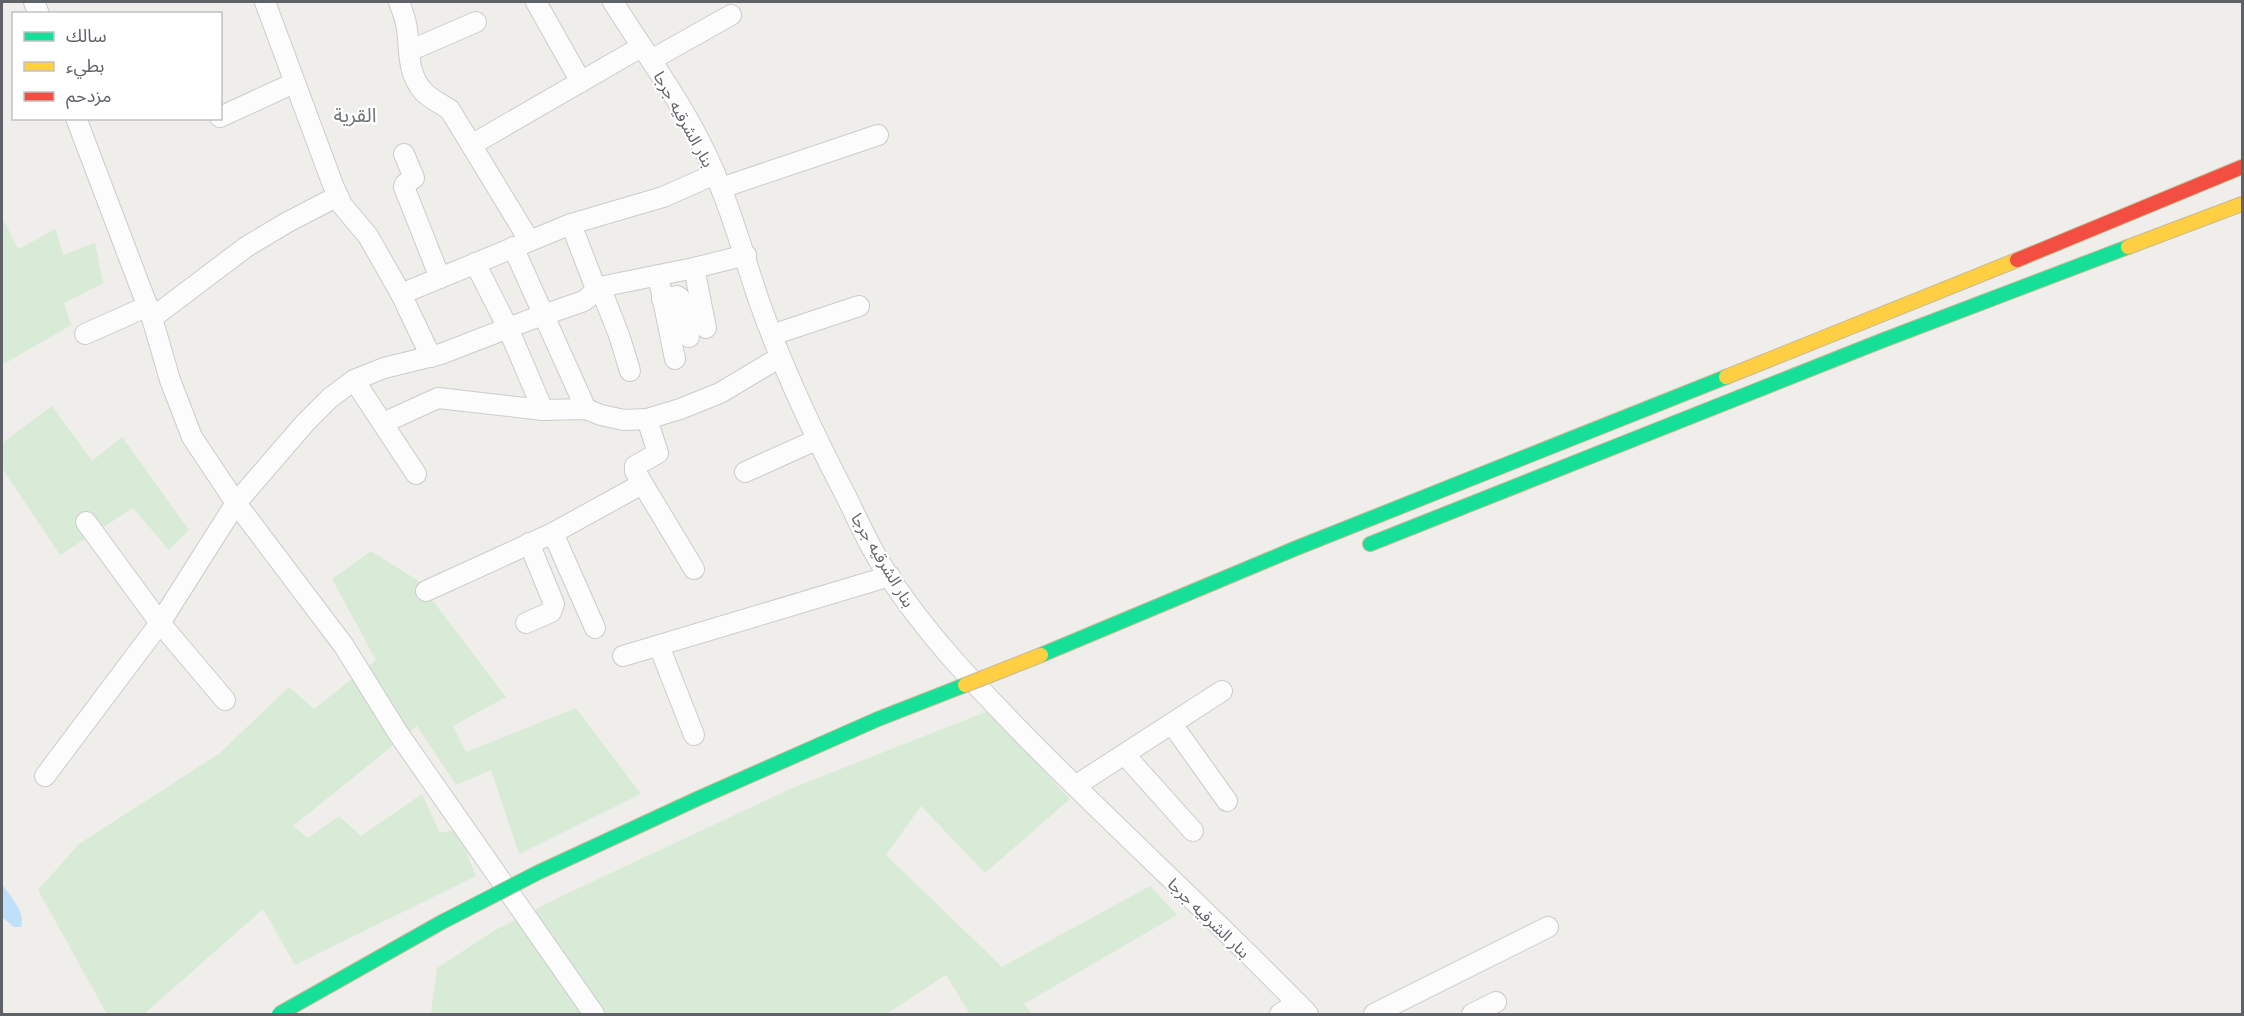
<svg xmlns="http://www.w3.org/2000/svg" width="2244" height="1016" font-family="Quicksand,'Noto Sans Arabic',sans-serif">
  <style>
    .green { fill: #d8ebd6 }
    .water { fill: #bfe0f9 }
    .lines { fill: none; stroke-linecap: round; stroke-linejoin: round }
    .street-casing { stroke: #cbcccc; stroke-width: 22 }
    .fast-casing { stroke: #c8b996; stroke-width: 16 }
    .slow-casing { stroke: #c8b996; stroke-width: 16 }
    .jam-casing { stroke: #c8b996; stroke-width: 16 }
    .street { stroke: #fdfcfc; stroke-width: 20 }
    .fast { stroke: #16e098; stroke-width: 14 }
    .slow { stroke: #ffcf43; stroke-width: 14 }
    .jam { stroke: #f24e42; stroke-width: 14 }
    .fast-bridge-casing { stroke: #c8b996; stroke-width: 16; stroke-linecap: butt }
    .slow-bridge-casing { stroke: #c8b996; stroke-width: 16; stroke-linecap: butt }
    .fast-bridge { stroke: #16e098; stroke-width: 14 }
    .slow-bridge { stroke: #ffcf43; stroke-width: 14 }
    .labels { text-anchor: middle; stroke-width: 4.5; stroke-linejoin: round; paint-order: stroke }
    .street-label { font-size: 16px; fill: #5f6368; stroke: #fff }
    .quarter-label { font-size: 20px; fill: #70757a; stroke: #fff }
  </style>
  <rect width="100%" height="100%" fill="#efeeea"/>
  <g class="green">
    <polygon points="4,221 18,249 56,229 63,255 95,243 103,283 64,303 71,325 2,365 2,222"/>
    <polygon points="52,406 92,461 122,437 189,530 169,550 133,508 60,555 2,468 2,443"/>
    <polygon points="371,551 417,580 506,697 453,726 466,752 576,708 641,794 519,854 491,770 456,785 417,726 293,826 308,838 339,816 361,836 422,794 440,833 457,829 476,876 295,965 263,909 144,1014 107,1014 38,890 79,844 220,753 289,687 314,709 376,660 332,579"/>
    <polygon points="988,711 1070,799 985,873 921,806 886,855 1002,967 1150,886 1177,915 1024,1004 1032,1014 970,1014 946,975 886,1014 432,1014 431,1013 437,968 497,929 566,894 790,789"/>
  </g>
  <path class="water" d="M2,884C10,896 26,912 21,927H14L2,917Z"/>
  <g class="lines">
    <g class="street-casing">
      <g id="street">
        <polyline points="34,2 39,14"/>
        <polyline points="265,2 333,185 342,205 368,236 401,294 431,357"/>
        <path d="M399,2C402,10 406,20 407,29C410,51 407,73 423,91C431,100 441,103 450,110L529,240"/>
        <polyline points="536,2 581,82"/>
        <path d="M613,2C645,53 682,102 707,156C729,202 742,250 758,298C782,367 813,433 847,498C856,517 865,536 875,554C918,627 976,686 1035,746C1125,837 1219,922 1308,1014"/>
        <polyline points="409,51 476,22"/>
        <polyline points="651,60 731,15"/>
        <polyline points="220,117 294,83"/>
        <polyline points="76,118 152,318 170,380 192,437 236,503 344,646 398,733 594,1014"/>
        <polyline points="473,144 641,47"/>
        <polyline points="404,154 414,178 405,184 404,187 440,278"/>
        <polyline points="721,188 878,135"/>
        <polyline points="571,224 596,289"/>
        <polyline points="513,247 586,409"/>
        <polyline points="475,263 508,328 543,410"/>
        <polyline points="694,268 706,328"/>
        <polyline points="658,275 675,359"/>
        <polyline points="600,287 619,335 630,371"/>
        <polyline points="401,294 571,224 663,197 715,174"/>
        <polyline points="662,299 677,296 680,298 689,337"/>
        <polyline points="152,318 246,247 286,223 338,196"/>
        <polyline points="85,334 148,306"/>
        <polyline points="772,335 859,306"/>
        <polyline points="354,380 416,474"/>
        <polyline points="647,419 658,453 635,466 635,471 694,569"/>
        <polyline points="383,423 438,398 543,410 586,409 601,415 624,420 647,419 680,409 720,393 780,357"/>
        <polyline points="745,472 816,440"/>
        <polyline points="86,522 160,623 225,700"/>
        <polyline points="553,533 595,628"/>
        <polyline points="426,591 553,533 642,484"/>
        <polyline points="526,623 551,612 554,604 529,543"/>
        <polyline points="659,646 694,735"/>
        <polyline points="623,656 890,576"/>
        <polyline points="1172,724 1227,801"/>
        <polyline points="1125,755 1193,831"/>
        <polyline points="45,776 160,623 236,503 305,423 330,398 354,380 384,368 441,354 529,320 584,301 600,287 694,268 746,255"/>
        <polyline points="1075,786 1222,691"/>
        <polyline points="1280,1014 1297,1003"/>
        <polyline points="1374,1014 1548,927"/>
        <polyline points="1472,1014 1496,1002"/>
      </g>
    </g>
    <g class="fast-casing">
      <g id="fast">
        <polyline points="1370,544 1881,341 2128,247"/>
        <polyline points="1041,655 1294,549 1726,377"/>
      </g>
    </g>
    <g class="slow-casing">
      <g id="slow">
        <polyline points="2128,247 2242,204"/>
        <polyline points="1726,377 2017,260"/>
      </g>
    </g>
    <g class="jam-casing">
      <polyline id="jam" points="2017,260 2242,167"/>
    </g>
    <use href="#street" class="street"/>
    <use href="#fast" class="fast"/>
    <use href="#slow" class="slow"/>
    <use href="#jam" class="jam"/>
    <g class="fast-bridge-casing">
      <polyline id="fast-bridge" points="279,1014 442,922 539,872 699,798 878,719 965,685"/>
    </g>
    <g class="slow-bridge-casing">
      <polyline id="slow-bridge" points="965,685 1041,655"/>
    </g>
    <use href="#fast-bridge" class="fast-bridge"/>
    <use href="#slow-bridge" class="slow-bridge"/>
  </g>
  <g class="labels">
    <g class="street-label">
      <text transform="translate(684 119) rotate(61)" y="6">بنار الشرقيه جرجا</text>
      <text transform="translate(883 560) rotate(59)" y="6">بنار الشرقيه جرجا</text>
      <text transform="translate(1209 918) rotate(44)" y="6">بنار الشرقيه جرجا</text>
    </g>
    <g class="quarter-label">
      <text x="355" y="122">القرية</text>
    </g>
  </g>
  <rect width="2244" height="1016" fill="none" stroke="#5f6368" stroke-width="6"/>
  <rect x="12" y="12" width="210" height="108" fill="#ffffff" stroke="#bfc1c3" stroke-width="1.5"/>
  <rect x="24" y="32" width="30" height="9" fill="#16e098" stroke="#bfc1c3" stroke-width="1.5"/>
  <text x="66" y="42" font-size="18" fill="#5f6368">سالك</text>
  <rect x="24" y="62" width="30" height="9" fill="#ffcf43" stroke="#bfc1c3" stroke-width="1.5"/>
  <text x="66" y="72" font-size="18" fill="#5f6368">بطيء</text>
  <rect x="24" y="92" width="30" height="9" fill="#f24e42" stroke="#bfc1c3" stroke-width="1.5"/>
  <text x="66" y="102" font-size="18" fill="#5f6368">مزدحم</text>
</svg>
